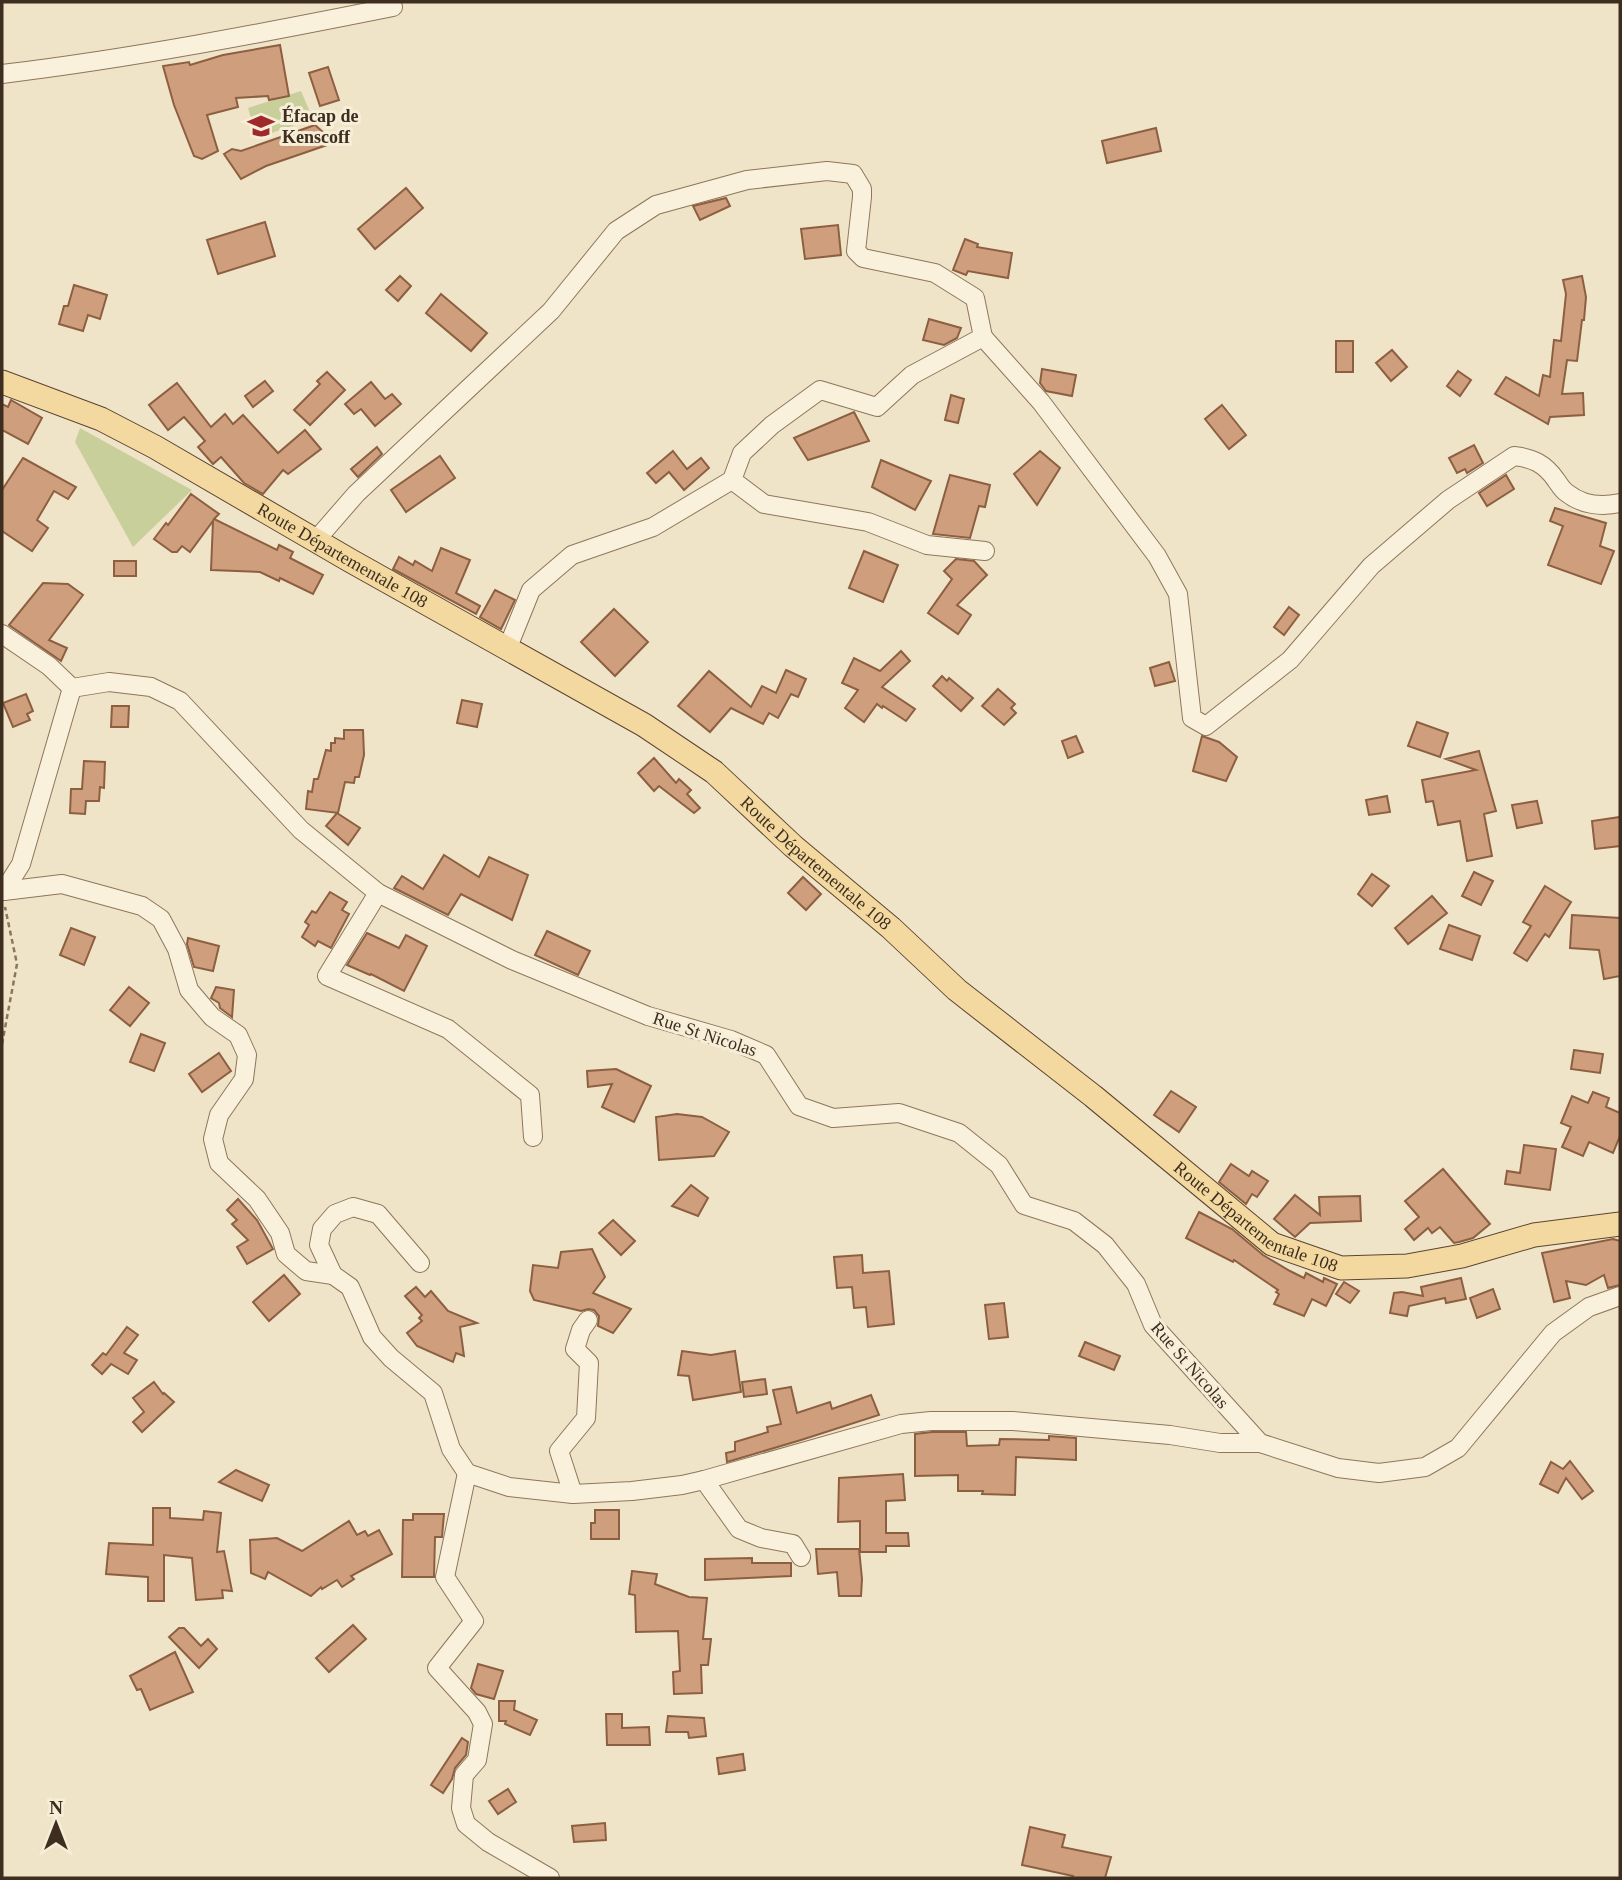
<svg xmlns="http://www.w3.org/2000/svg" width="1622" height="1880" font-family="'Times New Roman',serif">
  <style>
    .pitch { fill: #c9cf9b }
    .building { fill: #cf9f7d; stroke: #8d5f41; stroke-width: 2 }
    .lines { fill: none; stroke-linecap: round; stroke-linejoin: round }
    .minor-casing { stroke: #8d765c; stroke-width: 20 }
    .major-casing { stroke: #5b4430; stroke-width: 25 }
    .path { stroke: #8d765c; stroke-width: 2.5; stroke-dasharray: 5 3.5; stroke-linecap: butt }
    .minor { stroke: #faf1dc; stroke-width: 18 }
    .major { stroke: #f3d9a0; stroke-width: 23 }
    .labels { text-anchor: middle; stroke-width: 6; stroke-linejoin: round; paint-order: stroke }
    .poi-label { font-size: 18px; font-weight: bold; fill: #3d2e20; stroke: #f7eed8; text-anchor: start }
    .street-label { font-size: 18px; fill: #3d2e20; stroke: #f7eed8 }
  </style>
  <rect width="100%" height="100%" fill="#f0e4c8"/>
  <g class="pitch">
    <polygon points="301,91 313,119 257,138 248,108"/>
    <polygon points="80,428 192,490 133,547 75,442"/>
  </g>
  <g class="building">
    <polygon points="280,45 289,96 269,100 268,96 236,98 238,107 207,115 218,151 202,159 194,156 174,105 163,66 189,62 190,65 223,55"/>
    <polygon points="328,67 339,100 320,106 309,73"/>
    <polygon points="315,125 323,132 327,145 266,166 241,179 224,154 232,149 241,151"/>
    <polygon points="1156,128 1161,151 1107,163 1102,141"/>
    <polygon points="406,188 423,208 375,249 358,229"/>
    <polygon points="726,198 730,206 700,220 693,206"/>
    <polygon points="265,222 275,256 218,274 207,240"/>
    <polygon points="838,225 841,255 805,259 801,229"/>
    <polygon points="965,239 978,244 977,247 1012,253 1008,278 968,271 966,275 953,270"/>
    <polygon points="400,276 411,286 398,301 386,290"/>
    <polygon points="1582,276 1586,297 1584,320 1582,320 1577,361 1567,360 1562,394 1583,393 1584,415 1550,417 1548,424 1495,394 1506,377 1539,396 1543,375 1550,377 1554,340 1561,341 1566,294 1563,280"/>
    <polygon points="74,285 107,295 100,319 88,315 83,331 59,324 64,306 68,306"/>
    <polygon points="441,294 487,333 471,351 426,313"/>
    <polygon points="929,319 961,328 957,338 944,345 923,340"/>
    <rect x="1336" y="341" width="17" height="31"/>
    <polygon points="1392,350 1407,367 1391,381 1376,363"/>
    <polygon points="1042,369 1076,375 1072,396 1046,391 1040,383"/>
    <polygon points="1458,371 1471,380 1460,396 1447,386"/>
    <polygon points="327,372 345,390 310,425 294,410 320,384 317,381"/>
    <polygon points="265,381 273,391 253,407 245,396"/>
    <polygon points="371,382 385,399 392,394 401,404 375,426 361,409 354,414 345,404"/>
    <polygon points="177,383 211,427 225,414 233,424 243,415 278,453 305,430 321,449 288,474 283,470 263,494 244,483 221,457 213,464 198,447 205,441 184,417 168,430 149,405"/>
    <polygon points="951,395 964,399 958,423 945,420"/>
    <polygon points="11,400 42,418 28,444 2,430 2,404 8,407"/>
    <polygon points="1222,405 1246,435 1229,449 1205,419"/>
    <polygon points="854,412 869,441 808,460 794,438"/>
    <polygon points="1474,445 1483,463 1467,473 1465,469 1457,473 1449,458"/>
    <polygon points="377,447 382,454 358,477 351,469"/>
    <polygon points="673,451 687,469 701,458 709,468 684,490 669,472 656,483 647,473"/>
    <polygon points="1040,451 1060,468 1037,505 1014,474"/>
    <polygon points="440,456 455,478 406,512 391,490"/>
    <polygon points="23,458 76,487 68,499 54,491 37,520 48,528 32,551 2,531 2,490"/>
    <polygon points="881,460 931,481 915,510 872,487"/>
    <polygon points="950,475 990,485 985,507 979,506 970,538 933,534"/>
    <polygon points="1506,475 1514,489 1487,506 1479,493"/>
    <polygon points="191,494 219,514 214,519 277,550 279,545 293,552 290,558 323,575 313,594 280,578 279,581 260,572 211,570 213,521 190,552 182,546 177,552 172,552 154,539 166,523 168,525"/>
    <polygon points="1555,508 1606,523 1600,546 1614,551 1601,584 1548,565 1563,526 1550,521"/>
    <polygon points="441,548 470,560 456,593 480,606 476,614 393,569 399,557 413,565 415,561 432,571"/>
    <polygon points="864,551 898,565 883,602 849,588"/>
    <polygon points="956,559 974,561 987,575 957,605 971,615 958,634 928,613 952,579 944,571"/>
    <rect x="114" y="561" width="22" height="15"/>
    <polygon points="43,583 68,584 83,595 49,640 67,648 61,661 9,625"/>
    <polygon points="495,590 515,600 501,629 480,617"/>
    <polygon points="1289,607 1299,615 1284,635 1274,627"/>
    <polygon points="614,609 648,642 615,676 581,642"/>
    <polygon points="901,651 910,661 882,687 915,709 906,721 883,706 882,708 877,704 864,722 845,708 858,690 842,683 854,658 880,671"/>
    <polygon points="1169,662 1175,681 1155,686 1150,668"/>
    <polygon points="786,670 806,679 798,697 791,694 778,718 769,713 763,724 731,708 710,732 678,706 709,671 751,707 762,686 776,693"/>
    <polygon points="942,676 947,681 949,678 973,698 961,711 933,686"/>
    <polygon points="998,689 1015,704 1011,708 1016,713 1004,725 982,706"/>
    <polygon points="26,694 33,711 27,714 30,720 13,727 3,703"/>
    <polygon points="462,700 482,704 477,727 457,723"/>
    <polygon points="112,706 129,706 128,727 111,727"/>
    <polygon points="1417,722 1448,733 1440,757 1408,746"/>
    <polygon points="344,730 363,730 364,755 359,777 355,777 354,783 345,782 338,813 306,809 308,791 312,792 314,779 318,779 326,750 331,751 331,743 335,743 335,738 344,739"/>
    <polygon points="1076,736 1083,752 1068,758 1062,741"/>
    <polygon points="1202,736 1219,742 1237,757 1226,781 1193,771"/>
    <polygon points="1479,751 1496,811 1484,814 1492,856 1467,861 1460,821 1438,825 1433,801 1426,802 1422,780 1476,770 1446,759"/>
    <polygon points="654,758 676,783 679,779 691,790 687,794 700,808 694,813 659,786 654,791 638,773"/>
    <polygon points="84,761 105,762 104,788 100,787 99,801 86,801 85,814 70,813 71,789 82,789"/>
    <polygon points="1387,796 1390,812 1369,815 1366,800"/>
    <polygon points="1537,801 1542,823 1517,828 1512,805"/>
    <polygon points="337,813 360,828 348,845 326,826"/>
    <polygon points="1620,817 1620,846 1595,849 1592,821"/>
    <polygon points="444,855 479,877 489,857 528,875 512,920 461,894 448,915 394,888 402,876 423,889"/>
    <polygon points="1474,872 1493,881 1481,905 1462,896"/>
    <polygon points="1372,874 1389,886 1372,906 1358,894"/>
    <polygon points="803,877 821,894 806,910 788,893"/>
    <polygon points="1545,886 1571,902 1549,937 1545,934 1527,961 1514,953 1531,926 1523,922"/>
    <polygon points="330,892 347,902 342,910 349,914 331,948 318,941 315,946 302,937 309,925 305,922 312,911 316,913"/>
    <polygon points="1432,896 1447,913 1408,944 1395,928"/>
    <polygon points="1572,915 1620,918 1620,976 1604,979 1599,950 1570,948"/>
    <polygon points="1449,925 1480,936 1472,960 1440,949"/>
    <polygon points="71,928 95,937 84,965 60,955"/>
    <polygon points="547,931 590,951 578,975 535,955"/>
    <polygon points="367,933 399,948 406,935 427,946 404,991 371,974 370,975 347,965"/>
    <polygon points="188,938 219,946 213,971 194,967 187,944"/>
    <polygon points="129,987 149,1003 130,1026 110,1010"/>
    <polygon points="216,987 234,990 232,1017 220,1008 219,1003 211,998"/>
    <polygon points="141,1034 165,1043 154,1071 130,1062"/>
    <polygon points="1574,1050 1603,1054 1600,1073 1571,1069"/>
    <polygon points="219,1053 231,1071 202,1092 189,1074"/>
    <polygon points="616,1069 651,1086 634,1122 602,1107 612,1084 588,1087 587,1071"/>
    <polygon points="1171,1091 1196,1107 1179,1132 1154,1115"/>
    <polygon points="1593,1092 1609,1098 1606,1107 1620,1113 1620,1136 1613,1153 1589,1142 1583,1156 1562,1147 1571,1127 1561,1123 1572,1096 1588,1103"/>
    <polygon points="677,1114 702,1117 729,1132 714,1156 659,1160 656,1117"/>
    <polygon points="1524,1145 1556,1149 1550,1190 1505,1184 1507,1171 1520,1173"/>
    <polygon points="1231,1164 1249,1176 1252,1171 1268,1181 1257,1197 1252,1194 1246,1204 1219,1182"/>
    <polygon points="1443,1169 1490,1224 1473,1238 1459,1242 1454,1243 1440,1227 1432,1233 1428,1228 1414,1240 1405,1229 1419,1217 1405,1201"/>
    <polygon points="691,1185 708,1198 698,1216 672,1206"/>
    <polygon points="1295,1195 1320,1215 1319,1197 1360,1196 1361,1221 1310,1223 1295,1237 1274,1219"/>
    <polygon points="238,1199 257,1220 273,1249 247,1264 237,1247 248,1240 232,1224 237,1220 227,1210"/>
    <polygon points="1199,1212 1232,1229 1263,1255 1290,1271 1304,1278 1306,1273 1323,1282 1324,1278 1337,1284 1326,1306 1312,1299 1304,1316 1274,1304 1279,1294 1276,1292 1278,1290 1234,1260 1233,1262 1186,1238"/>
    <polygon points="613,1220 635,1241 621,1255 599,1233"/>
    <polygon points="1613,1239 1620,1241 1620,1285 1608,1288 1604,1275 1586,1285 1566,1281 1570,1298 1554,1302 1542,1253"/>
    <polygon points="592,1249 605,1277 593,1293 631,1309 613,1333 598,1326 599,1316 594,1310 588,1309 581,1311 534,1300 530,1291 533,1265 558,1268 561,1252"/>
    <polygon points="862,1255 863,1273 889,1271 894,1324 868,1327 866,1307 854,1308 852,1287 837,1288 834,1257"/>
    <polygon points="284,1275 300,1294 269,1321 253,1302"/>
    <polygon points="1461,1278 1466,1299 1446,1303 1445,1298 1409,1306 1407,1316 1390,1313 1394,1293 1402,1292 1423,1296 1421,1287"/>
    <polygon points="1344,1282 1359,1291 1350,1303 1336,1294"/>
    <polygon points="416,1287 425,1297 431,1291 448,1311 477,1323 460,1327 464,1356 456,1353 453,1362 417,1346 407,1333 422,1321 419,1318 422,1315 405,1296"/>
    <polygon points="1493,1289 1500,1309 1477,1318 1470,1298"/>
    <polygon points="1004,1303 1008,1337 989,1339 985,1305"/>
    <polygon points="127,1327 138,1335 124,1353 137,1360 128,1374 111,1364 102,1374 92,1365 103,1353 106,1355"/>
    <polygon points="1085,1342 1120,1356 1114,1370 1079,1356"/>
    <polygon points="682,1351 711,1355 735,1351 741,1392 693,1400 689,1376 678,1375"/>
    <polygon points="765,1379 767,1394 744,1397 742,1382"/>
    <polygon points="154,1382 163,1394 164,1393 174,1402 142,1432 133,1422 144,1412 133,1398"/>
    <polygon points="791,1387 797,1413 830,1402 832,1409 871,1395 879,1415 801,1440 727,1462 726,1453 735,1451 735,1442 768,1432 767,1427 781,1424 773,1390"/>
    <polygon points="932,1432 966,1432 967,1446 999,1445 1000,1439 1049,1440 1049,1436 1076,1438 1076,1460 1016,1457 1015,1495 982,1494 983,1491 958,1491 958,1475 915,1476 915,1434"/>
    <polygon points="1570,1461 1593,1491 1582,1499 1566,1478 1558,1493 1540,1484 1551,1462 1563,1469"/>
    <polygon points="236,1470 269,1485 262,1501 219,1482"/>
    <polygon points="903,1474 905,1500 886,1501 886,1533 908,1533 909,1546 886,1546 886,1552 860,1552 860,1521 838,1522 839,1478"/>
    <polygon points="153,1508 170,1508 170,1518 203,1520 204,1511 221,1513 217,1552 224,1551 232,1591 222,1590 223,1598 196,1600 192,1558 164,1555 164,1601 148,1601 148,1577 106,1574 109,1543 153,1545"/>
    <polygon points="595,1510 619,1510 619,1539 591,1539 591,1523 595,1523"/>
    <polygon points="413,1514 444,1514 442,1537 435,1537 434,1577 402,1577 403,1520 413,1520"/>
    <polygon points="349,1521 357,1535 365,1531 368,1536 379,1530 392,1554 351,1576 354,1579 342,1587 337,1580 322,1589 321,1587 311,1596 268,1572 265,1579 251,1573 250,1540 277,1538 302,1551"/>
    <polygon points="816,1549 859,1549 862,1579 861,1596 839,1596 837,1572 818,1574"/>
    <polygon points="752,1558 752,1563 791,1563 791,1576 705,1580 705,1559"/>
    <polygon points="632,1571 657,1574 655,1584 689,1597 707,1598 703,1639 711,1639 708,1665 701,1665 702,1693 674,1694 673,1672 680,1671 678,1631 636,1632 635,1595 629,1594"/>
    <polygon points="353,1625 366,1639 329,1672 316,1658"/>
    <polygon points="179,1628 184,1628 201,1646 208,1639 217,1649 199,1668 169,1637"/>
    <polygon points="175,1652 193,1692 150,1710 141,1689 137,1690 130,1676"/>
    <polygon points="478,1664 503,1671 494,1699 476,1694 471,1688"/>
    <polygon points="499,1701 515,1701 514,1710 537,1720 530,1735 505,1724 506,1721 499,1721"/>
    <polygon points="606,1714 622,1714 622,1728 649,1727 650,1745 607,1745"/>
    <polygon points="668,1716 704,1718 706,1736 689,1738 688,1732 666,1732"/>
    <polygon points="462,1738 468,1742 466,1755 455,1768 452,1779 443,1793 431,1785"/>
    <polygon points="743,1754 745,1770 719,1774 717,1758"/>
    <polygon points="508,1789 516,1802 498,1814 489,1801"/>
    <polygon points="605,1823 606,1840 574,1842 572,1826"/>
    <polygon points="1030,1827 1065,1835 1062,1847 1111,1857 1105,1878 1072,1878 1073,1876 1022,1865"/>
  </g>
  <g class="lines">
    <g class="minor-casing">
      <g id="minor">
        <path d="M2,74C134,58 263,33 393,7"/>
        <path d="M983,337L1041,402L1157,556L1178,594L1192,718L1206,726L1290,660L1371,566L1448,500L1514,456C1533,458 1545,464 1556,480C1559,484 1562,490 1567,493C1582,505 1602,507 1620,503"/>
        <polyline points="732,480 764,504 868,522 927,545 985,551"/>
        <polyline points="316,540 356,494 551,311 616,231 656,205 747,180 827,171 853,174 862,189 862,197 856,251 863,258 935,273 975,298 983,337 912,375 877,407 820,390 772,425 742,453 732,480 653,527 572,555 531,590 508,647"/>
        <polyline points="2,634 49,666 72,688 109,682 151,687 180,701 301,830 378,893 512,960 648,1016 731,1040 766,1055 799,1106 833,1118 899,1113 959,1133 999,1165 1024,1205 1074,1221 1105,1245 1136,1284 1153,1325 1260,1443 1338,1468 1379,1473 1425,1467 1458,1448 1553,1333 1589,1307 1620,1296"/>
        <polyline points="2,891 4,891 21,864 72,688"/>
        <polyline points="4,891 62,884 142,906 161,919 177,949 189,990 212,1017 238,1035 247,1055 244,1079 219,1115 213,1139 219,1163 257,1199 280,1233 286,1254 306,1271 333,1275 350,1287 372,1337 391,1358 433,1393 451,1449 467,1473 509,1487 573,1494 632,1491 682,1485 704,1480 901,1424 931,1421 1013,1421 1170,1435 1220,1443 1260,1443"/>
        <polyline points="378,893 327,976 448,1029 530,1095 533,1137"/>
        <polyline points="333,1275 319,1245 322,1229 335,1214 353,1207 378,1214 420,1263"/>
        <polyline points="467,1473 445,1577 474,1621 437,1668 477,1712 483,1724 477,1760 464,1775 461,1808 466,1824 488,1842 550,1878"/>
        <polyline points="704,1480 739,1529 761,1538 793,1544 801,1557"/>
        <polyline points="573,1494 559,1451 586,1418 589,1363 575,1349 581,1330 588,1320"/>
      </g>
    </g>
    <g class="major-casing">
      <g id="major">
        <path id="s1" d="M2,382L101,419L155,447L351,561L644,725L714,772L793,846L891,928L957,990L1093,1096L1272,1244L1341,1268L1407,1266L1462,1256L1534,1235L1620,1224"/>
      </g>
    </g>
    <polyline class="path" points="2,1044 17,964 5,907"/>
    <use href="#minor" class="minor"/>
    <use href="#major" class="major"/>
  </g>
  <defs>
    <g id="school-bare" transform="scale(2.1)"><path d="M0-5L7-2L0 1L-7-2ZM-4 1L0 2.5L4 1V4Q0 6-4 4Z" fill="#9e2a2b" stroke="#f7eed8" stroke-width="2.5" paint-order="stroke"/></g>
  </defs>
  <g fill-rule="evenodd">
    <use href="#school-bare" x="261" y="126"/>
  </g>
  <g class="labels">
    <g class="poi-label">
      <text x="282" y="122">Éfacap de<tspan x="282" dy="21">Kenscoff</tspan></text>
    </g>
    <g class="street-label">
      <text dy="6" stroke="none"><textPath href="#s1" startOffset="383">Route Départementale 108</textPath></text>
      <text dy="6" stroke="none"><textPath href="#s1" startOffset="950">Route Départementale 108</textPath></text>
      <text transform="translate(705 1034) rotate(18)" y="6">Rue St Nicolas</text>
      <text dy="6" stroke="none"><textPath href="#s1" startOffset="1517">Route Départementale 108</textPath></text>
      <text transform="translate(1190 1365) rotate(49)" y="6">Rue St Nicolas</text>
    </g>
  </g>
  <rect width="1622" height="1880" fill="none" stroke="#3d2e20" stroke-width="7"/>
  <g transform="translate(56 1824)" stroke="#f7eed8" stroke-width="5" paint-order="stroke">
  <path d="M0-5L12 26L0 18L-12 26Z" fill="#3d2e20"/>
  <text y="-10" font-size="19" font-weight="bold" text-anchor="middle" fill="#3d2e20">N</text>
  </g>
</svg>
